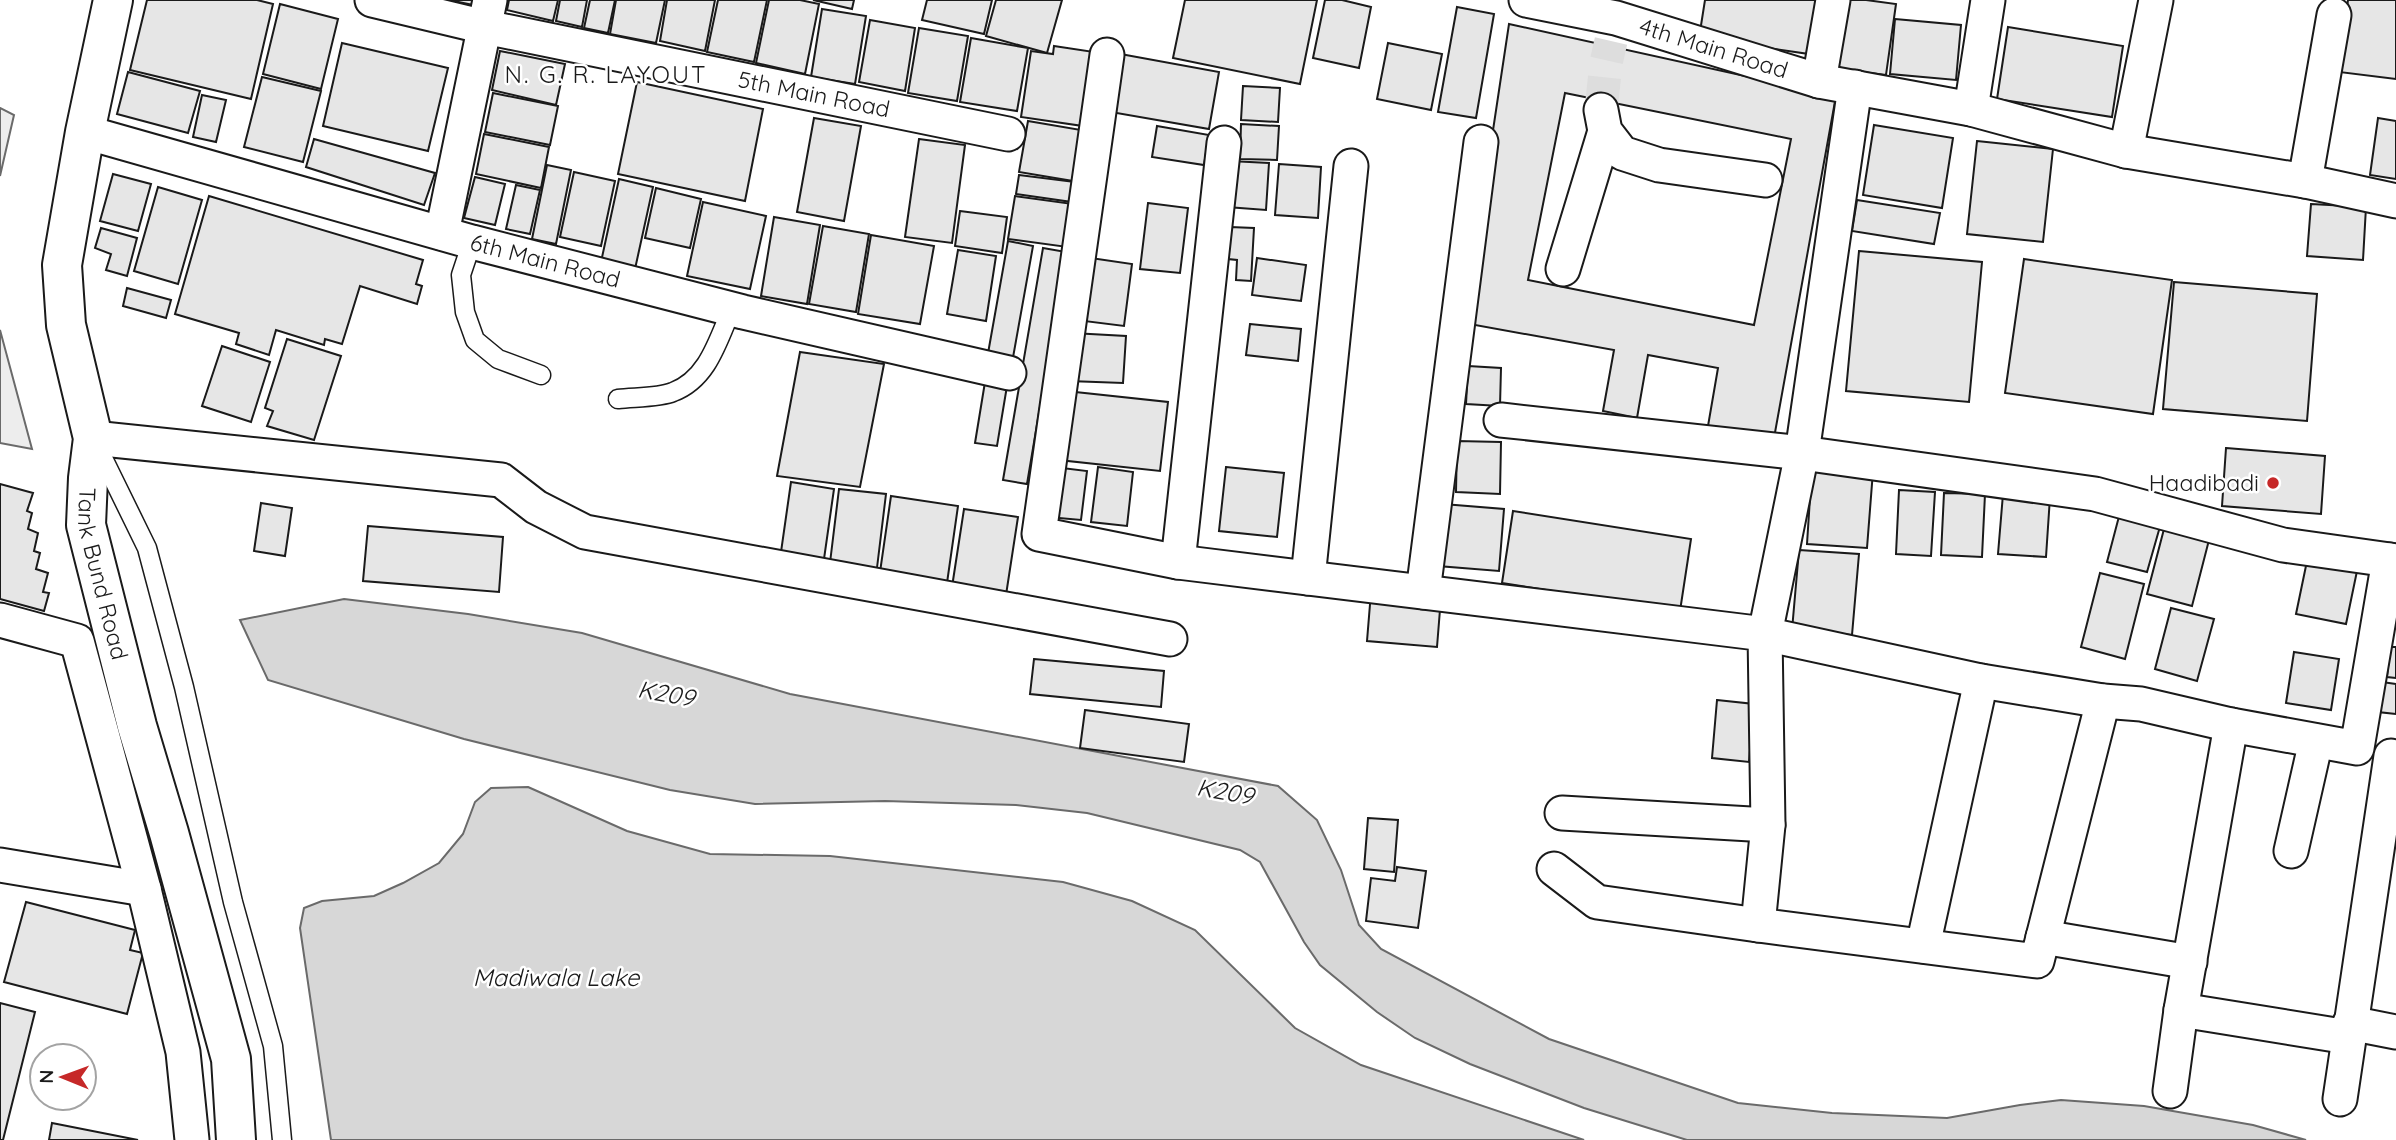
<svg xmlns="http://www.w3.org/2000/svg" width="2396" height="1140" font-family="Quicksand,sans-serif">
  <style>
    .green { fill: #ededed; stroke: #6a6a6a; stroke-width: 2 }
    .water { fill: #d7d7d7; stroke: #6a6a6a; stroke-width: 2 }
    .building { fill: #e6e6e6; stroke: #1a1a1a; stroke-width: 2; fill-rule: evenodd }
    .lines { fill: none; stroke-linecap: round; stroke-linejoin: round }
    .street-tunnel { stroke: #ddd; stroke-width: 33; stroke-dasharray: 33 17; stroke-linecap: butt }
    .lane-casing { stroke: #1a1a1a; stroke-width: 21 }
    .street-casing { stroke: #1a1a1a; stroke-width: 37 }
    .secondary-casing { stroke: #1a1a1a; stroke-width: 42 }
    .lane { stroke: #fff; stroke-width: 18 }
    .street { stroke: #fff; stroke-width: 33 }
    .secondary { stroke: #fff; stroke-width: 38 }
    .poi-dot { fill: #c62828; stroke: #fff; stroke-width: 2.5 }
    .labels { text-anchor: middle; stroke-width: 5; stroke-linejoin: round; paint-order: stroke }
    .street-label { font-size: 23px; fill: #1a1a1a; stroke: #fff }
    .poi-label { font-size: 23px; fill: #1a1a1a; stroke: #fff; text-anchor: end }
    .neighbourhood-label { font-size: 24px; letter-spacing: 2px; fill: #1a1a1a; stroke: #fff }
    .water-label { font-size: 24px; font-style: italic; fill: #1a1a1a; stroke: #fff }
  </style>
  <rect width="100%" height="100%" fill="#fff"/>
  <g class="green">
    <polygon points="0,108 14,115 0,176"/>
    <polygon points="0,330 32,449 0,443"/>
  </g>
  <g class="water">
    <polygon points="344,599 468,614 582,633 790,694 1278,786 1317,820 1341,870 1359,925 1381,949 1549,1039 1738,1103 1832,1113 1947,1118 2020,1105 2061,1100 2144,1106 2253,1125 2306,1140 1687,1140 1584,1108 1470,1064 1415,1038 1377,1012 1320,965 1304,942 1260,862 1240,850 1087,813 1016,805 885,801 755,804 670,790 464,739 268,680 240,620"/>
    <polygon points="528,787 627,831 710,854 830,856 1063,882 1132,901 1195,930 1295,1028 1361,1065 1584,1140 331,1140 300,928 304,908 322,901 374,896 403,883 439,863 463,834 475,802 491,788"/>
  </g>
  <g class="building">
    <polygon points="147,0 257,0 273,4 251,99 130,70"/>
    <polygon points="449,0 479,0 478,6"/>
    <polygon points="509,0 558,0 553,21 507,10"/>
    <polygon points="560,0 587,0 582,27 556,21"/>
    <polygon points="590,0 615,0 608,33 584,28"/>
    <polygon points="616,0 665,0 656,43 610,34"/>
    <polygon points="667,0 715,0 705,51 660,41"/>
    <polygon points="718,0 767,0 754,62 707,52"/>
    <polygon points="769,0 800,0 819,4 805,74 756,63"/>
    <polygon points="813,0 854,0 852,9"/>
    <polygon points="927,0 992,0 984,34 922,20"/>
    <polygon points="996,0 1062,0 1047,53 986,36"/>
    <polygon points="1185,0 1317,0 1300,84 1173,58"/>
    <polygon points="1325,0 1342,0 1371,7 1359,68 1313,58"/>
    <polygon points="1705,0 1824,0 1816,55 1699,38"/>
    <polygon points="1839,0 1866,0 1896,4 1886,75 1831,68"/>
    <polygon points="2348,0 2396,0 2396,79 2339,72"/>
    <polygon points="280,4 338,19 321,89 263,74"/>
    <polygon points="1457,7 1494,14 1476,118 1438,112"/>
    <polygon points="822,9 866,16 855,84 811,77"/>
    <polygon points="1895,19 1961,25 1956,80 1890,74"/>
    <polygon points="870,20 915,28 905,91 859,82"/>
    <path d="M1509,24L1836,96L1774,438L1708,426L1718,368L1648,355L1637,418L1603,411L1614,350L1464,323ZM1565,93L1791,139L1754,325L1528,280Z"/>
    <polygon points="2008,27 2123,46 2112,117 1997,99"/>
    <polygon points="919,28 968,36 957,101 908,93"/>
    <polygon points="971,38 1028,48 1017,111 960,102"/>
    <polygon points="342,43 448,68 428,151 323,126"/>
    <polygon points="1388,43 1442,54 1431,110 1377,99"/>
    <polygon points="1054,46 1094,52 1083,126 1021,117 1031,51 1053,54"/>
    <polygon points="500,51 565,64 556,105 492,90"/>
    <polygon points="1115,53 1219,72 1209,129 1105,111"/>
    <polygon points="128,72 200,91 188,133 117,114"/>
    <polygon points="262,77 321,91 303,162 244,147"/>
    <polygon points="637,82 763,109 745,201 618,174"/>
    <polygon points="1243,86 1280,88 1278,122 1241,120"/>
    <polygon points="493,93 558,106 550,145 485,132"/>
    <polygon points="202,95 226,100 216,142 193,137"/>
    <polygon points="814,118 861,126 844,221 797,212"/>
    <polygon points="2378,118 2396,121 2396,179 2370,175"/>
    <polygon points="1028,121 1081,130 1073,181 1019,172"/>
    <polygon points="1241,124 1279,126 1277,160 1240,159"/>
    <polygon points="1874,125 1953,138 1942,208 1863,195"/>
    <polygon points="1157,126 1209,135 1204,165 1152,157"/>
    <polygon points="484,134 549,147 541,188 476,174"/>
    <polygon points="314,139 435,173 424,205 306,167"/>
    <polygon points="919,139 965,145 952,243 905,237"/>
    <polygon points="1977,141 2053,149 2043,242 1967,234"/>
    <polygon points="1230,161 1269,163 1266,210 1227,207"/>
    <polygon points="1279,164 1321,167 1318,218 1275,215"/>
    <polygon points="547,165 571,170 556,244 532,239"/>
    <polygon points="574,172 615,181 601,246 560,237"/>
    <polygon points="113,174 151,184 138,231 100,221"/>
    <polygon points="1019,175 1075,182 1072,202 1016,194"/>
    <polygon points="475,177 505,184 495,225 464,218"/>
    <polygon points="619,179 653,187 635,269 601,262"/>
    <polygon points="516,185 540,190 530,234 506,229"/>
    <polygon points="158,187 202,200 178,284 134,271"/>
    <polygon points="656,188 701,199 690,248 645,238"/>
    <polygon points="209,196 423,260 416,284 422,286 417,304 360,286 342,344 325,339 324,345 276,330 269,355 236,344 239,333 175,314"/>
    <polygon points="1015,196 1073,204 1067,247 1008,239"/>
    <polygon points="1857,200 1940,213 1934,244 1852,231"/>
    <polygon points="703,202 766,216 750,289 687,276"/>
    <polygon points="1148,203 1188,208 1180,273 1140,269"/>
    <polygon points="2311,204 2366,207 2363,260 2307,256"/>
    <polygon points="960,211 1007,217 1002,253 955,246"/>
    <polygon points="774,217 820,225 807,304 761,296"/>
    <polygon points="823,226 869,234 856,312 809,304"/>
    <polygon points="1230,227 1254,228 1251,281 1236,280 1237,260 1228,259"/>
    <polygon points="101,228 137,238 127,276 106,270 111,254 95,248"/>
    <polygon points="871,235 934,246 920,324 858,314"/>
    <polygon points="1008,241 1033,246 1012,363 987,359"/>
    <polygon points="1043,248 1066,252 1027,484 1003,480"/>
    <polygon points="958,250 996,256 986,321 947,314"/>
    <polygon points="1859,251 1982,262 1969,402 1846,391"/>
    <polygon points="1084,257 1132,264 1124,326 1076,320"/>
    <polygon points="1257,258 1306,265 1301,301 1252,295"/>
    <polygon points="2024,259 2172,280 2153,414 2005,393"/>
    <polygon points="2174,282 2317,294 2307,421 2163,409"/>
    <polygon points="127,288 171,300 166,318 123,306"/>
    <polygon points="1250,324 1301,329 1298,361 1246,355"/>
    <polygon points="1072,333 1126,336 1123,383 1069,381"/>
    <polygon points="287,339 341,356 314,440 267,426 273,411 265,408"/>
    <polygon points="222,346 270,362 251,422 202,406"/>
    <polygon points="800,352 884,364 860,487 777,476"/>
    <polygon points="1468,366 1501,368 1500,406 1466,404"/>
    <polygon points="985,382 1007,386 997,446 975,443"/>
    <polygon points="1066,391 1168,402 1160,471 1059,460"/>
    <polygon points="1457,441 1501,442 1500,494 1456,492"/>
    <polygon points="2226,448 2325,456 2321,514 2222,506"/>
    <polygon points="1054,467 1087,471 1081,520 1048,517"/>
    <polygon points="1098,467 1133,472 1127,526 1091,522"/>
    <polygon points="1226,467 1284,473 1277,537 1219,531"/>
    <polygon points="1812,467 1873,471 1867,548 1807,544"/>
    <polygon points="791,482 834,489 823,566 780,559"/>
    <polygon points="0,484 33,493 27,511 32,513 28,529 38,533 34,551 40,553 36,569 48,573 43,592 49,593 44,611 0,599"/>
    <polygon points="839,489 886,494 876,576 829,571"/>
    <polygon points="1899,490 1935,492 1931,556 1896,554"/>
    <polygon points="1944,493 1985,494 1982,557 1941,555"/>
    <polygon points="2003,494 2050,497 2046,557 1998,554"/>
    <polygon points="891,496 958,506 946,590 879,579"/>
    <polygon points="261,503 292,508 285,556 254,551"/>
    <polygon points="1443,504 1504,509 1499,571 1438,566"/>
    <polygon points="2122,505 2163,516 2147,572 2107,562"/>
    <polygon points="964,509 1018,517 1006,595 952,587"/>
    <polygon points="1513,511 1691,539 1680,611 1502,583"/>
    <polygon points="368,526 503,537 499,592 363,581"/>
    <polygon points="2164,529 2209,540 2192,606 2147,594"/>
    <polygon points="1799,550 1859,554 1852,635 1792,630"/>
    <polygon points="2307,561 2357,571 2346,624 2296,614"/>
    <polygon points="2100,573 2144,584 2125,659 2081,647"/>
    <polygon points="1371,592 1441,597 1437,647 1367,641"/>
    <polygon points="2171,608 2214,619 2197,681 2155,669"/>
    <polygon points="2390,647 2396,647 2396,678 2387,677"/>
    <polygon points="2294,652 2339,659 2331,710 2286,703"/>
    <polygon points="1034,659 1164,671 1161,707 1030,694"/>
    <polygon points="2382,682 2396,684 2396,714 2378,712"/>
    <polygon points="1717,700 1754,704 1749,762 1712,758"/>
    <polygon points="1085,710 1189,724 1184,762 1080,748"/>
    <polygon points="1368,818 1398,820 1394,872 1364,869"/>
    <polygon points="1397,867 1426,871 1418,928 1366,921 1371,878 1395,881"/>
    <polygon points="26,902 135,930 130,950 143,953 127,1014 4,982"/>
    <polygon points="0,1003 35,1012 3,1140 0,1140"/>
    <polygon points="52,1123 138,1140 49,1140"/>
  </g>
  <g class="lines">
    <polyline class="street-tunnel" points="1601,110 1606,63 1611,41"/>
    <g class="lane-casing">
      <g id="lane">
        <polyline points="472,242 461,275 465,312 475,340 498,359 541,375"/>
        <path d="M618,399C633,397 659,398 673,392C708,379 718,340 732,308"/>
        <polyline points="99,450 147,548 184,687 233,902 273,1046 282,1140"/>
      </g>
    </g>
    <g class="street-casing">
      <g id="street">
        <path id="s1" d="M372,0L485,27L1008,134"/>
        <path id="s2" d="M1526,0L1616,18L1819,81L1971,109L2126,151L2305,181L2396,201"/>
        <polyline points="1107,55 1039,534 1178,562 1765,634 1768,825 1758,925 2037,961 2103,701"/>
        <polyline points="1819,81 1833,0"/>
        <polyline points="1855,87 1802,453 1765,634 1981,681 2103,701 2141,704 2231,725 2357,748 2389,560"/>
        <polyline points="1971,109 1988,0"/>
        <polyline points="1601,110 1605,131 1622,153 1659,165 1765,180"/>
        <path id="s3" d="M85,132L472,242L743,312L1009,373"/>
        <polyline points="2126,151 2156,0"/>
        <polyline points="2305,181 2334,15"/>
        <polyline points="442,233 490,0"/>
        <polyline points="1563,269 1605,131"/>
        <polyline points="1501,420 1802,453 2095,494 2283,545 2396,561"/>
        <polyline points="93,438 501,480 536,507 585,532 1170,639"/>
        <polyline points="1178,562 1224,143"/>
        <polyline points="1308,578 1351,166"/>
        <polyline points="1423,592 1481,142"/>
        <polyline points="0,620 77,641 144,889 183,1052 192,1140"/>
        <polyline points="1562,813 1768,825"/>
        <polyline points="2291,851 2316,741"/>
        <polyline points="0,865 144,889"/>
        <polyline points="1554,869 1597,902 1758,925"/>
        <polyline points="2043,937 2190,962"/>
        <polyline points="1923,946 1981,681"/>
        <polyline points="2181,1010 2348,1037"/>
        <polyline points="2350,1023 2396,1032"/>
        <polyline points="2170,1091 2181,1010 2231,725"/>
        <polyline points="2340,1099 2391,756"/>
      </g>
    </g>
    <g class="secondary-casing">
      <g id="secondary">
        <path id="s4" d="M113,0L85,132L62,265L66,325L93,438L88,478L86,525L137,726L169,833L231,1059L236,1140"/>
      </g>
    </g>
    <use href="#lane" class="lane"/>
    <use href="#street" class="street"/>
    <use href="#secondary" class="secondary"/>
  </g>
  <circle class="poi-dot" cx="2273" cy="483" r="7"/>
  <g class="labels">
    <g class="street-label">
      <text dy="8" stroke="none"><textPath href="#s2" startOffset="194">4th Main Road</textPath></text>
      <text dy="8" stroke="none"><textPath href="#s1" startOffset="452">5th Main Road</textPath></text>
      <text dy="8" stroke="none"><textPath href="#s3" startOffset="478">6th Main Road</textPath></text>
      <text dy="8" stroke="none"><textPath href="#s4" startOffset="584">Tank Bund Road</textPath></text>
    </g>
    <g class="poi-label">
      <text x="2259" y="491">Haadibadi</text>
    </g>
    <g class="neighbourhood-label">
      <text x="606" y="83">N. G. R. LAYOUT</text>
    </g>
    <g class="water-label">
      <text transform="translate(666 694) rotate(10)" y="8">K209</text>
      <text transform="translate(1225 792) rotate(10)" y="8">K209</text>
      <text x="556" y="986">Madiwala Lake</text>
    </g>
  </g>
  <g transform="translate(63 1077) rotate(271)"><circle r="33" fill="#ffffff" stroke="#a3a3a3" stroke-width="2"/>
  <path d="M0-5L12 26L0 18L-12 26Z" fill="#c62828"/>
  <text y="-10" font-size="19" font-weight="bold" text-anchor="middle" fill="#1a1a1a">N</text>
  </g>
</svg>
